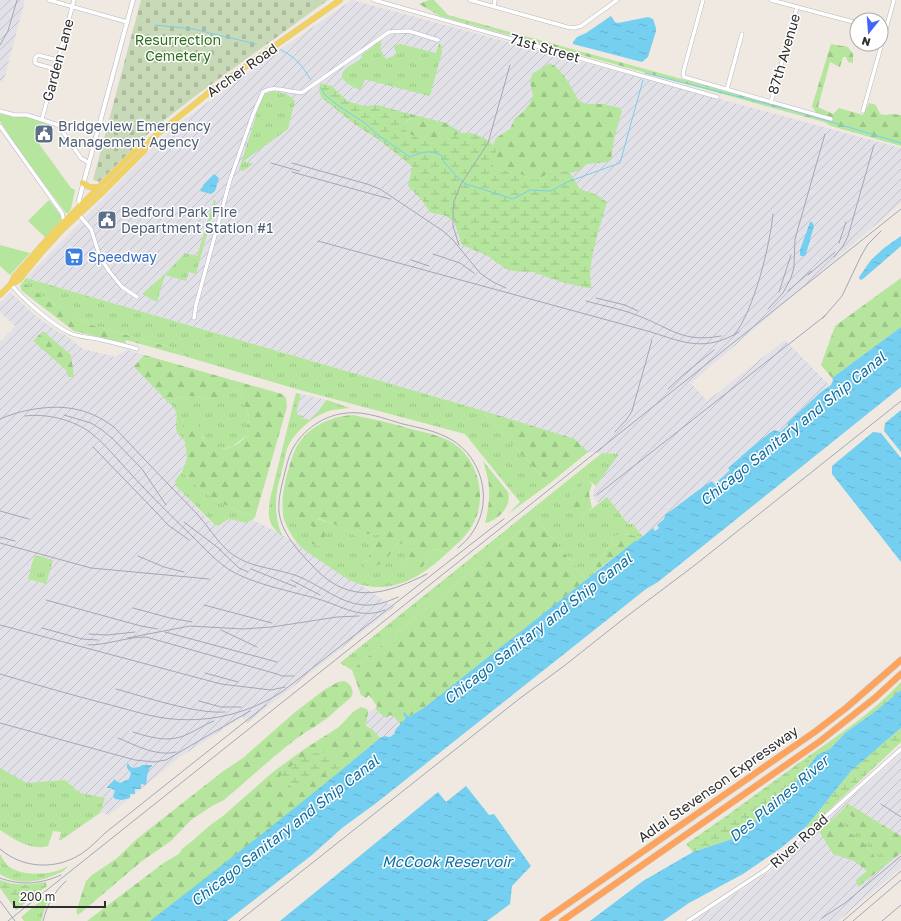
<svg xmlns="http://www.w3.org/2000/svg" width="901" height="921" font-family="'Golos Text',sans-serif">
  <style>
    .industrial { fill: url(#industrial-furrows); fill-rule: evenodd }
    .grass { fill: url(#grass-tufts) }
    .forest { fill: url(#forest-firs) }
    .wetland { fill: url(#wetland-marsh) }
    .cemetery { fill: url(#cemetery-stones) }
    .park { fill: #b6e59e }
    .water { fill: url(#water-ripples) }
    .lines { fill: none; stroke-linecap: round; stroke-linejoin: round }
    .stream { stroke: #75cff0; stroke-width: 1 }
    .minor-casing { stroke: #b4b7c1; stroke-width: 4.5 }
    .tertiary-casing { stroke: #b4b7c1; stroke-width: 5 }
    .primary-casing { stroke: #c9c9c9; stroke-width: 6 }
    .motorway-casing { stroke: #c9c9c9; stroke-width: 7 }
    .minor { stroke: #fff; stroke-width: 3.5 }
    .tertiary { stroke: #fff; stroke-width: 4 }
    .primary { stroke: #f2d163; stroke-width: 5.5 }
    .motorway { stroke: #ffa35c; stroke-width: 6 }
    .rail { stroke: #a3a6b8; stroke-width: 1 }
    .labels { text-anchor: middle; stroke-width: 3; stroke-linejoin: round; paint-order: stroke }
    .park-label { font-size: 14px; fill: #2c6e1b; stroke: #fff }
    .street-label { font-size: 14px; fill: #2e2e2e; stroke: #fff }
    .service-label { font-size: 14px; fill: #4e5e75; stroke: #fff; text-anchor: start }
    .shop-label { font-size: 14px; fill: #366cbe; stroke: #fff; text-anchor: start }
    .water-label { font-size: 15px; font-style: italic; fill: #0d6fa3; stroke: #fff }
  </style>
  <defs>
    <pattern id="industrial-furrows" width="10" height="10" patternUnits="userSpaceOnUse"><rect width="10" height="10" fill="#e3e1e8"/><path d="M-1 1l2-2M0 10L10 0M9 11l2-2" fill="none" stroke="#c3c1c7"/></pattern>
    <pattern id="grass-tufts" width="24" height="20" patternUnits="userSpaceOnUse"><rect width="24" height="20" fill="#b6e59e"/><path d="M3 7l-1-3M5 7V3M7 7l1-3M15 17l-1-3M17 17v-4M19 17l1-3" fill="none" stroke="#9dc588"/></pattern>
    <pattern id="forest-firs" width="22" height="20" patternUnits="userSpaceOnUse"><rect width="22" height="20" fill="#b6e59e"/><path d="M5 1l3.5 6h-7zM16 11l3.5 6h-7z" fill="#9dc588"/></pattern>
    <pattern id="wetland-marsh" width="20" height="14" patternUnits="userSpaceOnUse"><rect width="20" height="14" fill="#b6e59e"/><path d="M1 5h8M5 5V1M11 12h8M15 12V8" fill="none" stroke="#9dc588"/></pattern>
    <pattern id="cemetery-stones" width="16" height="16" patternUnits="userSpaceOnUse"><rect width="16" height="16" fill="#c8d9b8"/><path d="M2 7V4a2 2 0 0 1 4 0v3zM10 15v-3a2 2 0 0 1 4 0v3z" fill="#acbb9e"/></pattern>
    <pattern id="water-ripples" width="26" height="14" patternUnits="userSpaceOnUse"><rect width="26" height="14" fill="#75cff0"/><path d="M2 4q2-2 4 0t4 0M15 11q2-2 4 0t4 0" fill="none" stroke="#66b2ce"/></pattern>
  </defs>
  <rect width="100%" height="100%" fill="#efe9e1"/>
  <g class="industrial">
    <polygon points="0,0 25,0 3,83 0,82"/>
    <polygon points="352,0 901,148 901,203 691,383 707,401 785,340 830,386 787,423 788,425 779,432 775,430 771,432 735,462 729,468 731,471 714,484 712,481 665,515 664,519 657,525 659,528 655,531 653,528 643,537 633,524 628,524 607,498 598,503 594,498 593,492 596,486 618,454 588,452 575,439 481,410 26,278 159,141 178,124 275,53"/>
    <path d="M10,292L36,316L57,331L67,336L83,349L115,357L127,350L144,355L134,367L174,407L177,414V427L178,435L185,441L187,458L179,475L176,486L208,520L215,525H219L229,519L246,523L252,520L274,530L299,545L347,578L359,584L394,607L247,723L242,717L180,757L109,815L0,782V342L15,326L0,312V303ZM33,342L71,355L66,370L46,351Z"/>
    <polygon points="301,394 327,400 321,405 317,415 310,420 302,418 296,414"/>
    <polygon points="375,709 381,714 394,717 401,725 396,729 394,734 390,737 384,736 380,738 373,730 366,726 368,712"/>
    <polygon points="901,753 901,868 838,921 693,921 769,872"/>
  </g>
  <g class="grass">
    <path d="M382,40L380,49L386,59L397,54L393,46L400,44L436,53L439,43L442,46V52L430,96L367,80H365L360,90C329,77 343,69 363,58L361,55Z"/>
    <path d="M274,91C283,93 289,94 295,101L288,129L244,161L253,164L243,171L239,170L260,103L265,94Z"/>
    <polygon points="214,199 216,201 196,274 189,272 186,281 165,275 157,302 142,294 164,275 185,253 197,256"/>
    <polygon points="26,278 481,410 549,484 508,514 520,502 465,434 300,390 187,357 169,347 88,324 45,298 23,282"/>
    <path d="M231,389L239,391L243,397V404L247,408L249,419L247,435L232,447L219,449L204,445L203,437L182,418L185,441C183,439 179,437 178,434C172,421 184,415 168,402L178,398L192,396L208,399Z"/>
    <path d="M296,393L301,394L296,414L303,416L302,418L310,420C320,413 318,408 327,400L350,408C343,409 336,409 329,411C313,416 293,433 287,449C285,456 284,463 282,470C275,496 273,510 282,536C267,524 268,517 270,499Z"/>
    <polygon points="602,453 619,454 596,486 588,480 580,518 607,497 628,524 633,524 643,537 623,534 615,536 596,566 598,570 586,580 536,518 352,670 340,663"/>
    <path d="M182,471C200,494 228,508 255,517L252,520L246,523L229,519L219,525H215L176,486L175,481Z"/>
    <path d="M292,516L312,526L315,530L308,543L321,546L315,518L336,525L356,536L371,534L379,535V539L364,565L388,556L395,546L398,543L411,546L412,550L405,565L421,570L433,549L447,553C424,575 393,595 359,584C347,580 336,571 325,564C317,558 308,553 300,546C293,539 288,529 284,520Z"/>
    <polygon points="35,555 53,560 46,584 28,579 34,557"/>
    <path d="M0,768L27,783L65,780L80,793L105,798L100,813L61,840H59L61,832L53,831L48,846C30,851 14,839 0,830Z"/>
    <polygon points="848,804 855,808 850,812 885,857 892,860 883,867 863,842 856,839 836,816"/>
    <path d="M0,854C2,857 4,862 7,865C17,875 41,875 53,872C59,871 64,868 68,866C64,872 59,873 52,876C34,883 17,885 0,874Z"/>
    <polygon points="49,894 51,897 46,905 41,921 24,921 21,917"/>
  </g>
  <g class="forest">
    <polygon points="429,0 434,0 448,15 813,115 816,113 812,106 831,44 848,47 853,54 853,63 848,62 846,57 843,57 840,67 830,62 818,107 833,114 839,108 863,115 869,103 876,105 880,114 885,115 892,114 901,115 901,146 831,126 824,122 440,16 419,4"/>
    <path d="M550,63C565,72 570,86 579,101L587,104H603L620,108L622,111L614,139L611,160L608,162L587,164L578,171L570,173L562,170H553L539,179L534,180L516,172L495,169L493,165L496,153L493,144L496,138L510,129L515,118L522,113L530,103L533,95L530,83L532,74Z"/>
    <polygon points="410,114 446,123 462,133 434,144 409,134 402,128 404,125 410,119"/>
    <polygon points="901,278 901,327 832,378 821,365 835,326"/>
    <polygon points="23,282 45,298 88,324 169,347 187,357 126,340 125,343 74,331 22,291 20,286"/>
    <polygon points="43,331 71,355 74,377 68,377 66,370 33,341"/>
    <path d="M144,355L282,394L286,398L287,407L255,517C228,508 200,494 182,471L187,458L182,418C197,411 202,434 204,444C224,451 233,451 247,435L249,419L247,408L243,404V397L239,391L231,389L222,399H208L192,396L178,398L168,402L134,367Z"/>
    <polygon points="481,410 575,439 588,452 549,484"/>
    <path d="M353,415C374,419 395,424 415,430C428,433 442,436 453,443C478,459 488,498 473,524C467,536 457,544 447,553L433,549L421,570L409,571L406,569L405,565L412,550L411,546L398,543C393,547 392,552 388,557C383,563 373,569 365,568L364,565L379,539V535C372,534 366,533 360,537L356,536L336,525L317,518L322,523L325,535L324,544C319,547 314,544 308,543L306,539L315,530L312,526L305,523L297,527L292,517L284,520C281,503 283,490 287,474C290,466 291,458 295,450C305,428 330,416 353,415Z"/>
    <path d="M483,461L508,492C512,506 499,520 485,523C491,497 491,486 483,461Z"/>
    <polygon points="588,480 592,484 589,494 592,508 580,518 563,501"/>
    <polygon points="536,518 586,580 500,648 425,707 409,717 404,713 403,714 406,718 401,725 394,717 390,715 386,718 375,709 377,706 369,695 366,698 361,695 352,670"/>
    <polygon points="623,534 643,537 602,566 598,570 596,566 615,536"/>
    <path d="M344,681C350,683 354,689 352,696C350,699 337,709 334,712C323,723 309,729 296,739C271,758 248,780 224,800L212,806L191,820L171,841L142,861L78,915L76,912L86,881L92,875L116,859L137,839L222,772L243,758L294,713L324,690L338,682Z"/>
    <path d="M901,682V690L877,710L845,733L830,749L792,768C829,741 870,716 901,682Z"/>
    <polygon points="361,707 367,709 368,712 366,726 373,730 380,738 328,782 218,870 150,921 87,921 165,862 179,854 182,849 191,842 209,826 223,816 273,772 306,748 339,727 353,712"/>
    <polygon points="855,808 901,836 901,853 892,860 885,857 849,813"/>
    <polygon points="836,816 856,839 863,842 883,867 858,887 856,880 867,871 854,861 833,854 819,831"/>
  </g>
  <g class="wetland">
    <path d="M320,83L332,86L347,101L364,106L377,105L410,114V118L404,125L403,128L409,134L434,144C443,140 454,134 464,133C473,131 496,141 496,152C496,156 494,161 493,165L495,169L516,172L534,180L539,179L553,170H562L570,173L580,189L597,195L607,202C601,225 585,266 592,289L561,282L533,272L513,271L506,269L488,256L462,245L454,221L444,215L432,213L429,211L422,200L408,186L412,167L409,164L378,139L357,126L327,102L321,97L319,90Z"/>
    <polygon points="901,728 901,742 809,829 806,827 851,771"/>
    <path d="M321,752L329,753L340,762L338,771C324,781 314,760 305,786C296,791 286,785 278,779L283,772L305,756Z"/>
    <polygon points="817,755 792,787 747,829 732,839 693,852 686,844 725,817 792,768"/>
    <path d="M0,880C16,886 30,885 46,882L47,886L16,910L0,888Z"/>
  </g>
  <polygon class="cemetery" points="141,0 328,0 194,97 153,129 99,182 93,180"/>
  <g class="park">
    <polygon points="0,114 14,117 26,117 52,124 34,137 71,188 75,190 71,209 68,213 66,213 20,152 0,121"/>
    <polygon points="49,200 61,216 62,219 46,238 28,221"/>
    <polygon points="0,245 30,253 10,275 0,266"/>
  </g>
  <g class="water">
    <polygon points="611,16 615,22 618,23 648,17 653,19 656,28 656,31 648,57 642,62 638,61 573,44 573,42 577,37 586,33"/>
    <polygon points="214,174 219,178 215,191 211,194 200,191 204,184"/>
    <polygon points="810,222 812,222 814,226 806,254 805,256 801,256 800,255 800,250"/>
    <polygon points="901,236 901,246 863,279 860,280 859,277 871,260 884,248"/>
    <path d="M901,327V387L658,582L646,589L375,804L342,828L312,855L227,921H150C228,861 305,801 380,738L384,736L390,737L394,734L396,729L406,718L403,714L404,712L409,717L425,707L635,541H637L653,528L655,531L659,528L657,525L664,519L665,515L704,486L712,481L714,484L730,471L728,468L752,447L771,432L775,430L780,432L788,425L787,423L821,392L831,385L833,380L832,378Z"/>
    <polygon points="901,410 901,452 884,431 885,423"/>
    <polygon points="873,432 881,433 901,458 901,562 832,474 832,466"/>
    <polygon points="901,690 901,728 851,771 806,827 781,848 743,874 689,903 663,921 590,921 643,881 693,852 732,839 747,829 792,787 817,755 830,749 845,733 877,710"/>
    <polygon points="127,764 129,764 129,765 132,768 139,767 142,765 152,765 152,767 150,767 147,776 146,785 141,784 141,789 135,789 135,794 130,794 130,798 122,800 115,799 113,796 115,791 111,788 107,788 108,786 115,779 116,781 120,783 129,779 131,773 127,768"/>
    <polygon points="466,786 489,815 494,814 531,866 512,886 510,904 487,921 280,921 438,792 446,802"/>
  </g>
  <g class="lines">
    <g class="stream">
      <polyline points="155,25 193,29 256,44"/>
      <path d="M281,50C297,58 302,66 311,80"/>
      <polyline points="645,73 795,111 901,143"/>
      <path d="M321,88L325,95L340,107L365,123L378,135L410,157C421,152 431,149 442,156L444,162L457,177L466,184L513,199L530,190L551,191L567,182L620,163L643,80"/>
    </g>
    <g class="minor-casing">
      <g id="minor">
        <polyline points="49,0 127,22"/>
        <polyline points="374,0 717,97"/>
        <polyline points="470,0 567,27 574,28 581,26 617,0"/>
        <polyline points="703,0 683,73 684,77 831,119"/>
        <polyline points="771,0 857,23"/>
        <polyline points="494,6 495,0"/>
        <polyline points="55,69 37,64 35,63 35,58 38,55 57,60"/>
        <polyline points="727,89 742,34"/>
        <polyline points="771,102 797,7"/>
        <polyline points="0,111 14,115 27,115 55,124 58,125 81,158 89,163"/>
        <polyline points="863,111 894,0"/>
        <polyline points="42,119 74,0"/>
        <polyline points="0,126 62,213 64,221"/>
        <polyline points="79,215 91,229 100,257 109,271 122,287 137,297"/>
        <path d="M11,284C21,298 54,326 70,333C78,337 89,337 98,339C111,342 124,345 137,349"/>
        <path d="M194,318L196,305L230,180L253,115L263,92C277,84 289,94 303,92L389,32L409,31L438,40"/>
        <polyline points="688,921 767,869 901,749"/>
      </g>
    </g>
    <g class="tertiary-casing">
      <polyline id="tertiary" points="80,207 79,200 83,185 133,0"/>
    </g>
    <g class="primary-casing">
      <g id="primary">
        <polyline points="83,183 89,187 99,187"/>
        <polyline points="11,284 19,280 42,252 62,230 103,192 144,151 147,144 155,136 212,90 340,0"/>
        <polyline points="0,295 11,284 14,277 50,236 139,147 147,144"/>
      </g>
    </g>
    <g class="motorway-casing">
      <g id="motorway">
        <polyline points="543,921 816,731 846,708 901,660"/>
        <polyline points="562,921 819,742 876,697 901,674"/>
      </g>
    </g>
    <use href="#minor" class="minor"/>
    <use href="#tertiary" class="tertiary"/>
    <use href="#primary" class="primary"/>
    <use href="#motorway" class="motorway"/>
    <g class="rail">
      <polyline points="0,45 8,31 17,0"/>
      <polyline points="271,163 299,171"/>
      <polyline points="292,163 367,184 380,189 443,231 453,240 480,273 493,282 506,288"/>
      <polyline points="292,172 390,199"/>
      <path d="M318,241L651,332C685,343 705,352 739,332"/>
      <polyline points="839,243 846,222"/>
      <polyline points="459,245 453,226 453,211 454,201 461,184 488,143 510,65"/>
      <polyline points="433,254 460,263 474,273"/>
      <polyline points="834,257 843,246 848,236 874,145"/>
      <polyline points="411,260 429,266"/>
      <polyline points="808,275 835,252"/>
      <polyline points="788,291 811,271"/>
      <polyline points="779,292 791,255"/>
      <polyline points="596,298 625,305 638,311"/>
      <path d="M586,301C604,306 622,309 639,316C672,329 683,343 721,336"/>
      <polyline points="768,309 783,293 791,278 794,267 795,239 825,134"/>
      <polyline points="823,318 842,296 861,256 868,244 881,231"/>
      <path d="M734,335C754,311 770,245 773,214"/>
      <polyline points="668,389 683,375 714,350"/>
      <polyline points="64,415 91,423 102,430 112,438 142,469 166,505"/>
      <path d="M25,416C46,413 74,420 91,433C105,444 117,459 129,472C149,494 170,515 191,535C202,546 212,557 224,566C246,583 291,591 318,599C343,606 359,620 385,610"/>
      <path d="M0,419C9,415 19,412 29,410C61,404 87,407 114,427C142,457 170,486 198,515C208,526 216,540 227,550C248,569 275,567 300,577C321,586 340,603 363,605C376,606 387,602 398,597"/>
      <polyline points="615,432 627,419 632,411 652,340"/>
      <polyline points="93,447 158,514 168,525 189,540"/>
      <polyline points="597,495 826,315"/>
      <polyline points="0,511 29,519"/>
      <polyline points="184,522 221,550"/>
      <polyline points="0,537 15,541"/>
      <polyline points="0,543 91,568 209,579"/>
      <polyline points="220,550 239,568 248,572"/>
      <polyline points="138,556 164,567 184,572"/>
      <polyline points="251,569 296,587"/>
      <path d="M427,574C392,591 358,605 323,576C317,571 311,564 306,559C294,546 281,530 279,512C278,500 281,488 284,476C286,468 288,458 292,450C303,429 324,415 347,413C366,411 385,419 403,424C420,428 437,431 452,440C482,458 493,500 474,530C470,537 464,543 458,548"/>
      <polyline points="291,580 320,595"/>
      <polyline points="46,600 141,626 158,629"/>
      <polyline points="204,605 272,623"/>
      <polyline points="133,608 170,618 192,622"/>
      <polyline points="0,625 221,684 271,690 285,687"/>
      <polyline points="42,628 82,639 98,640"/>
      <polyline points="221,630 257,647"/>
      <polyline points="165,632 277,662"/>
      <polyline points="89,634 107,635 135,632"/>
      <polyline points="127,638 190,626 243,629 272,627 337,617 359,616"/>
      <path d="M88,645C108,645 126,637 146,637L277,674L282,676H294"/>
      <polyline points="205,673 238,682"/>
      <path d="M0,674C34,684 68,694 103,703C123,708 144,715 164,718C206,724 249,714 283,691L493,527L504,519"/>
      <path d="M116,689C146,697 194,714 225,712"/>
      <polyline points="199,701 221,707 241,707"/>
      <polyline points="0,723 135,760 154,762 166,760 250,711"/>
      <path d="M133,732C152,738 170,743 188,734C197,730 205,724 214,721"/>
      <path d="M118,738C135,745 157,757 176,752"/>
      <polyline points="881,804 901,817"/>
      <path d="M0,849C23,869 56,870 81,854C90,848 98,840 105,833L266,705"/>
      <path d="M0,878C21,886 41,884 61,875"/>
      <polyline points="0,901 15,921"/>
      <polyline points="822,918 845,903 901,856"/>
      <polyline points="8,921 901,209"/>
      <path d="M43,921C47,905 54,892 66,881"/>
      <polyline points="239,921 519,699 564,666 622,620 695,565 901,401"/>
      <polyline points="843,921 901,871"/>
      <polyline points="853,921 901,880"/>
      <polyline points="882,921 901,905"/>
    </g>
  </g>
  <defs>
    <g id="civic-square" transform="scale(1)"><rect x="-9" y="-9" width="18" height="18" rx="4" fill="#5c6f8a" stroke="#fff"/><path d="M-.6-6.5H3V-4.5H.6V-3L4-1V1h2V6H-6V1h2V-1L-.6-3ZM-1.2 2.5V6h2.4V2.5Z" fill="#fff"/></g>
    <g id="supermarket-square" transform="scale(1)"><rect x="-9" y="-9" width="18" height="18" rx="4" fill="#3f7fe0" stroke="#fff"/><path d="M-6-5.5h2.5l.6 2H6L4.5 2H-2.5L-4.4-4H-6ZM-1.5 3.2a1.3 1.3 0 1 0 .1 0ZM3 3.2a1.3 1.3 0 1 0 .1 0Z" fill="#fff"/></g>
  </defs>
  <g fill-rule="evenodd">
    <use href="#civic-square" x="44" y="134"/>
    <use href="#civic-square" x="107" y="220"/>
    <use href="#supermarket-square" x="74" y="257"/>
  </g>
  <g class="labels">
    <g class="park-label">
      <text x="178" y="45">Resurrection<tspan x="178" dy="16">Cemetery</tspan></text>
    </g>
    <g class="street-label">
      <text transform="translate(545 48) rotate(16)" y="5">71st Street</text>
      <text transform="translate(784 54) rotate(-74)" y="5">87th Avenue</text>
      <text transform="translate(58 60) rotate(-75)" y="5">Garden Lane</text>
      <text transform="translate(242 70) rotate(-35)" y="5">Archer Road</text>
      <text transform="translate(718 784) rotate(-35)" y="5">Adlai Stevenson Expressway</text>
      <text transform="translate(799 841) rotate(-42)" y="5">River Road</text>
    </g>
    <g class="service-label">
      <text x="58" y="131">Bridgeview Emergency<tspan x="58" dy="16">Management Agency</tspan></text>
      <text x="121" y="217">Bedford Park Fire<tspan x="121" dy="16">Department Station #1</tspan></text>
    </g>
    <g class="shop-label">
      <text x="88" y="262">Speedway</text>
    </g>
    <g class="water-label">
      <text transform="translate(793 429) rotate(-39)" y="5">Chicago Sanitary and Ship Canal</text>
      <text transform="translate(538 629) rotate(-38)" y="5">Chicago Sanitary and Ship Canal</text>
      <text transform="translate(779 799) rotate(-40)" y="5">Des Plaines River</text>
      <text transform="translate(285 831) rotate(-38)" y="5">Chicago Sanitary and Ship Canal</text>
      <text x="447" y="867">McCook Reservoir</text>
    </g>
  </g>
  <g transform="translate(869 32) rotate(197)"><circle r="19" fill="#ffffff" stroke="#ababab"/>
  <path d="M0-3L7 15L0 10L-7 15Z" fill="#4264fb"/>
  <text y="-6" font-size="11" font-weight="bold" text-anchor="middle" fill="#2e2e2e">N</text>
  </g>
  <path d="M14 901v6h91v-6" fill="none" stroke="#2e2e2e" stroke-width="2"/>
  <text x="20" y="901" font-size="12" fill="#2e2e2e" stroke="#ffffff" stroke-width="3" paint-order="stroke">200 m</text>
</svg>
